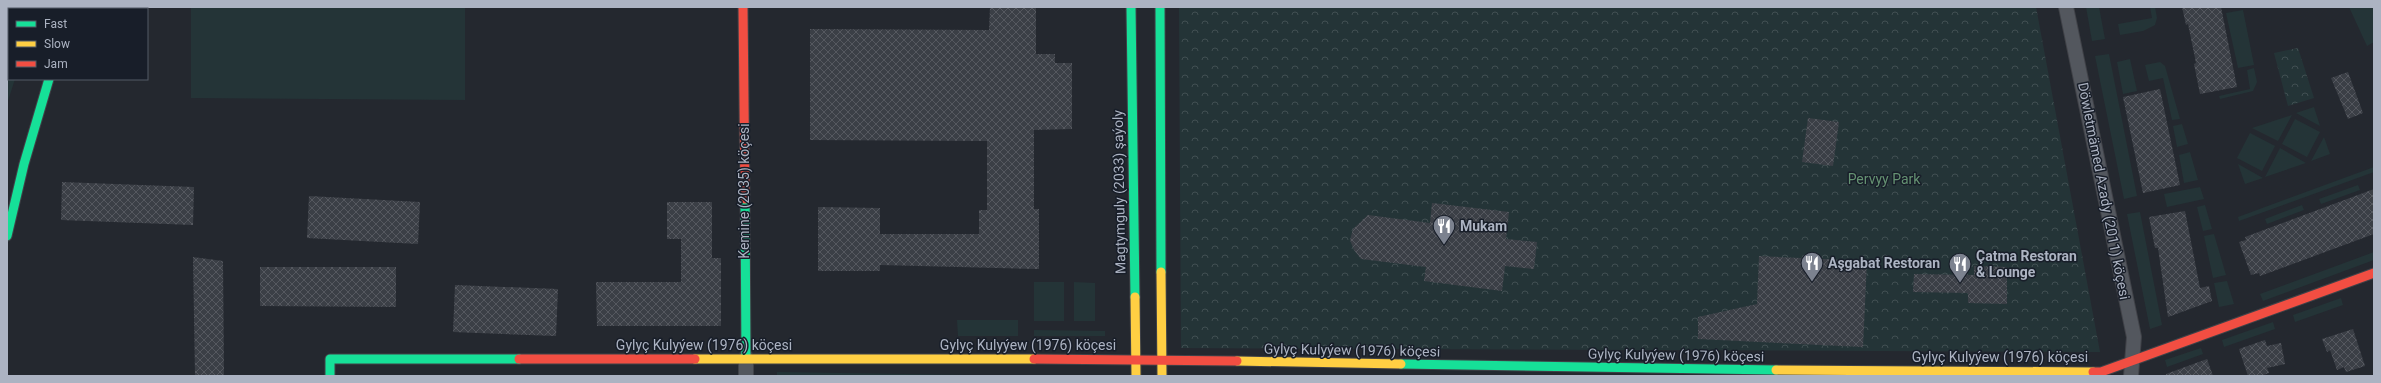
<svg xmlns="http://www.w3.org/2000/svg" width="2381" height="383" font-family="Roboto,sans-serif">
  <style>
    .grass { fill: #243437 }
    .park { fill: url(#park-crowns) }
    .building { fill: url(#building-cross-hatch) }
    .lines { fill: none; stroke-linecap: round; stroke-linejoin: round }
    .street-casing { stroke: #404248; stroke-width: 16 }
    .fast-casing { stroke: #404248; stroke-width: 11 }
    .slow-casing { stroke: #404248; stroke-width: 11 }
    .jam-casing { stroke: #404248; stroke-width: 11 }
    .street { stroke: #53575e; stroke-width: 14 }
    .fast { stroke: #16e098; stroke-width: 9 }
    .slow { stroke: #ffcf43; stroke-width: 9 }
    .jam { stroke: #f24e42; stroke-width: 9 }
    .labels { text-anchor: middle; stroke-width: 3; stroke-linejoin: round; paint-order: stroke }
    .park-label { font-size: 14px; fill: #659272; stroke: #181e29 }
    .street-label { font-size: 14px; fill: #acb3c2; stroke: #181e29 }
    .poi-label { font-size: 14px; font-weight: bold; fill: #acb3c2; stroke: #181e29; text-anchor: start }
  </style>
  <defs>
    <pattern id="park-crowns" width="20" height="18" patternUnits="userSpaceOnUse"><rect width="20" height="18" fill="#243437"/><path d="M2 6a3 3 0 1 1 6 0M12 15a3 3 0 1 1 6 0" fill="none" stroke="#414f52"/></pattern>
    <pattern id="building-cross-hatch" width="8" height="8" patternUnits="userSpaceOnUse"><rect width="8" height="8" fill="#3b3f46"/><path d="M0 0l8 8M0 8l8-8" fill="none" stroke="#55585f"/></pattern>
  </defs>
  <rect width="100%" height="100%" fill="#24282f"/>
  <g class="grass">
    <polygon points="191,7 465,7 465,100 191,98"/>
    <polygon points="2086,7 2099,7 2105,39 2092,41"/>
    <polygon points="2150,7 2155,7 2157,18 2155,25 2143,31 2120,35 2118,24 2152,18"/>
    <polygon points="2349,7 2374,7 2374,42 2367,46"/>
    <polygon points="2243,10 2254,65 2238,68 2226,13"/>
    <polygon points="9,16 9,79 15,79 7,104 7,30"/>
    <polygon points="2109,54 2137,196 2124,199 2095,56"/>
    <polygon points="2130,59 2137,91 2123,94 2117,62"/>
    <polygon points="2160,62 2165,66 2180,119 2172,120 2163,78 2149,81 2145,65"/>
    <polygon points="2254,68 2257,82 2253,91 2220,99 2219,96 2250,89 2247,70"/>
    <polygon points="2314,107 2320,126 2296,113"/>
    <polygon points="2292,115 2278,141 2252,128"/>
    <polygon points="2295,119 2320,132 2307,157 2282,144"/>
    <polygon points="2182,124 2188,144 2177,147 2173,126"/>
    <polygon points="2250,133 2275,146 2262,171 2237,158"/>
    <polygon points="2324,137 2330,154 2311,161"/>
    <polygon points="2280,148 2306,163 2265,177"/>
    <polygon points="2190,152 2198,180 2184,183 2179,155"/>
    <polygon points="2238,164 2263,178 2245,184"/>
    <polygon points="2374,167 2374,172 2239,221 2238,217"/>
    <polygon points="2358,185 2360,190 2321,204 2319,199"/>
    <polygon points="2200,187 2204,199 2167,207 2164,194"/>
    <polygon points="2205,205 2212,229 2203,231 2197,207"/>
    <polygon points="2302,205 2304,210 2267,224 2265,219"/>
    <polygon points="2140,212 2162,325 2150,329 2127,214"/>
    <polygon points="2214,234 2226,275 2213,278 2204,236"/>
    <polygon points="2374,252 2374,260 2263,301 2260,294"/>
    <polygon points="2227,281 2234,304 2219,307 2214,283"/>
    <rect x="1034" y="282" width="30" height="39"/>
    <polygon points="1074,282 1095,283 1095,321 1074,321"/>
    <polygon points="2341,298 2343,305 2295,322 2293,315"/>
    <polygon points="957,320 1018,320 1018,336 958,336"/>
    <polygon points="2273,322 2275,329 2224,347 2222,340"/>
    <polygon points="1034,330 1105,331 1105,336 1034,336"/>
    <polygon points="2201,348 2203,354 2167,367 2165,360"/>
    <polygon points="777,372 970,375 784,376 777,376"/>
  </g>
  <g class="park">
    <polygon points="1179,7 2036,7 2100,352 1181,348"/>
    <polygon points="2298,48 2314,98 2288,106 2274,53"/>
  </g>
  <g class="building">
    <polygon points="990,7 1036,7 1036,54 1055,54 1055,63 1072,63 1072,129 1034,130 1034,209 1039,209 1039,269 880,265 880,271 818,271 818,207 880,208 880,234 979,234 979,210 987,210 987,141 810,140 810,29 989,30"/>
    <polygon points="2182,7 2221,7 2237,87 2200,94 2194,64 2196,63 2188,24 2186,25"/>
    <polygon points="2348,72 2363,113 2348,119 2331,78"/>
    <polygon points="2160,89 2180,185 2143,193 2123,97"/>
    <polygon points="1808,118 1839,122 1833,166 1802,162"/>
    <polygon points="62,182 194,187 193,225 61,220"/>
    <polygon points="2374,189 2374,234 2260,276 2259,273 2251,275 2239,242 2246,240 2245,237"/>
    <polygon points="309,196 420,202 418,244 307,238"/>
    <polygon points="667,202 712,202 712,258 721,258 721,326 597,326 596,282 681,282 681,239 667,239"/>
    <polygon points="1432,203 1509,212 1506,239 1537,242 1534,269 1505,266 1502,291 1424,281 1426,267 1361,259 1354,250 1350,240 1353,229 1368,215 1430,223"/>
    <polygon points="2185,211 2200,288 2209,286 2212,301 2168,317 2158,248 2155,248 2149,217"/>
    <polygon points="1759,256 1867,261 1863,347 1698,339 1698,317 1757,304"/>
    <polygon points="193,257 223,261 224,376 195,376"/>
    <polygon points="1974,266 2007,267 2007,304 1968,303 1968,293 1913,292 1914,274 1974,275"/>
    <polygon points="260,267 396,267 396,307 260,306"/>
    <polygon points="455,285 558,289 556,336 453,332"/>
    <polygon points="2353,329 2365,366 2346,372 2344,367 2337,370 2330,350 2327,352 2322,339"/>
    <polygon points="2265,340 2267,346 2281,343 2285,364 2267,368 2269,373 2260,376 2248,376 2239,349"/>
    <polygon points="2207,359 2213,376 2166,376 2166,374"/>
  </g>
  <g class="lines">
    <g class="street-casing">
      <g id="street">
        <polyline points="2066,7 2134,337 2131,376"/>
        <polyline points="746,358 746,376"/>
      </g>
    </g>
    <g class="fast-casing">
      <g id="fast">
        <polyline points="1131,7 1135,297"/>
        <polyline points="1160,7 1161,272"/>
        <polyline points="69,9 70,7"/>
        <polyline points="745,199 746,358"/>
        <polyline points="7,236 24,164 49,79"/>
        <polyline points="1401,364 1776,370"/>
        <polyline points="330,376 330,359 519,359"/>
      </g>
    </g>
    <g class="slow-casing">
      <g id="slow">
        <polyline points="1161,272 1162,376"/>
        <polyline points="1135,297 1136,376"/>
        <polyline points="695,359 1034,359"/>
        <polyline points="1237,361 1401,364"/>
        <polyline points="1776,370 2093,372"/>
      </g>
    </g>
    <g class="jam-casing">
      <g id="jam">
        <polyline points="743,7 745,199"/>
        <polyline points="519,359 695,359"/>
        <polyline points="1034,359 1237,361"/>
        <polyline points="2093,372 2101,372 2374,273"/>
      </g>
    </g>
    <use href="#street" class="street"/>
    <use href="#fast" class="fast"/>
    <use href="#slow" class="slow"/>
    <use href="#jam" class="jam"/>
  </g>
  <defs>
    <g id="restaurant-pin" transform="scale(1.15)"><path d="M0 17L-7.5 6A9.5 9.5 0 1 1 7.5 6Z" fill="#7c828f" stroke="#181e29"/><path d="M-5-6h1v4h1v-4h1v4h1v-4h1v5L-1.5 .5V6h-2V.5L-5-1ZM5-6V6H3V1.5H1.5Q1.5-4 5-6Z" fill="#fff"/></g>
  </defs>
  <g fill-rule="evenodd">
    <use href="#restaurant-pin" x="1444" y="226"/>
    <use href="#restaurant-pin" x="1812" y="263"/>
    <use href="#restaurant-pin" x="1960" y="264"/>
  </g>
  <g class="labels">
    <g class="park-label">
      <text x="1884" y="184">Pervyy Park</text>
    </g>
    <g class="street-label">
      <text transform="translate(744 191) rotate(-90)" y="5">Kemine (2035) köçesi</text>
      <text transform="translate(2104 191) rotate(79)" y="5">Döwletmämed Azady (2011) köçesi</text>
      <text transform="translate(1119 192) rotate(-91)" y="5">Magtymguly (2033) şaýoly</text>
      <text x="704" y="350">Gylyç Kulyýew (1976) köçesi</text>
      <text x="1028" y="350">Gylyç Kulyýew (1976) köçesi</text>
      <text transform="translate(1352 350) rotate(1)" y="5">Gylyç Kulyýew (1976) köçesi</text>
      <text transform="translate(1676 355) rotate(1)" y="5">Gylyç Kulyýew (1976) köçesi</text>
      <text x="2000" y="362">Gylyç Kulyýew (1976) köçesi</text>
    </g>
    <g class="poi-label">
      <text x="1460" y="231">Mukam</text>
      <text x="1976" y="261">Çatma Restoran<tspan x="1976" dy="16">&amp; Lounge</tspan></text>
      <text x="1828" y="268">Aşgabat Restoran</text>
    </g>
  </g>
  <rect width="2381" height="383" fill="none" stroke="#acb3c2" stroke-width="16"/>
  <rect x="8" y="8" width="140" height="72" fill="#181e29" stroke="#535a66"/>
  <rect x="16" y="21" width="20" height="6" fill="#16e098" stroke="#535a66"/>
  <text x="44" y="28" font-size="12" fill="#acb3c2">Fast</text>
  <rect x="16" y="41" width="20" height="6" fill="#ffcf43" stroke="#535a66"/>
  <text x="44" y="48" font-size="12" fill="#acb3c2">Slow</text>
  <rect x="16" y="61" width="20" height="6" fill="#f24e42" stroke="#535a66"/>
  <text x="44" y="68" font-size="12" fill="#acb3c2">Jam</text>
</svg>
